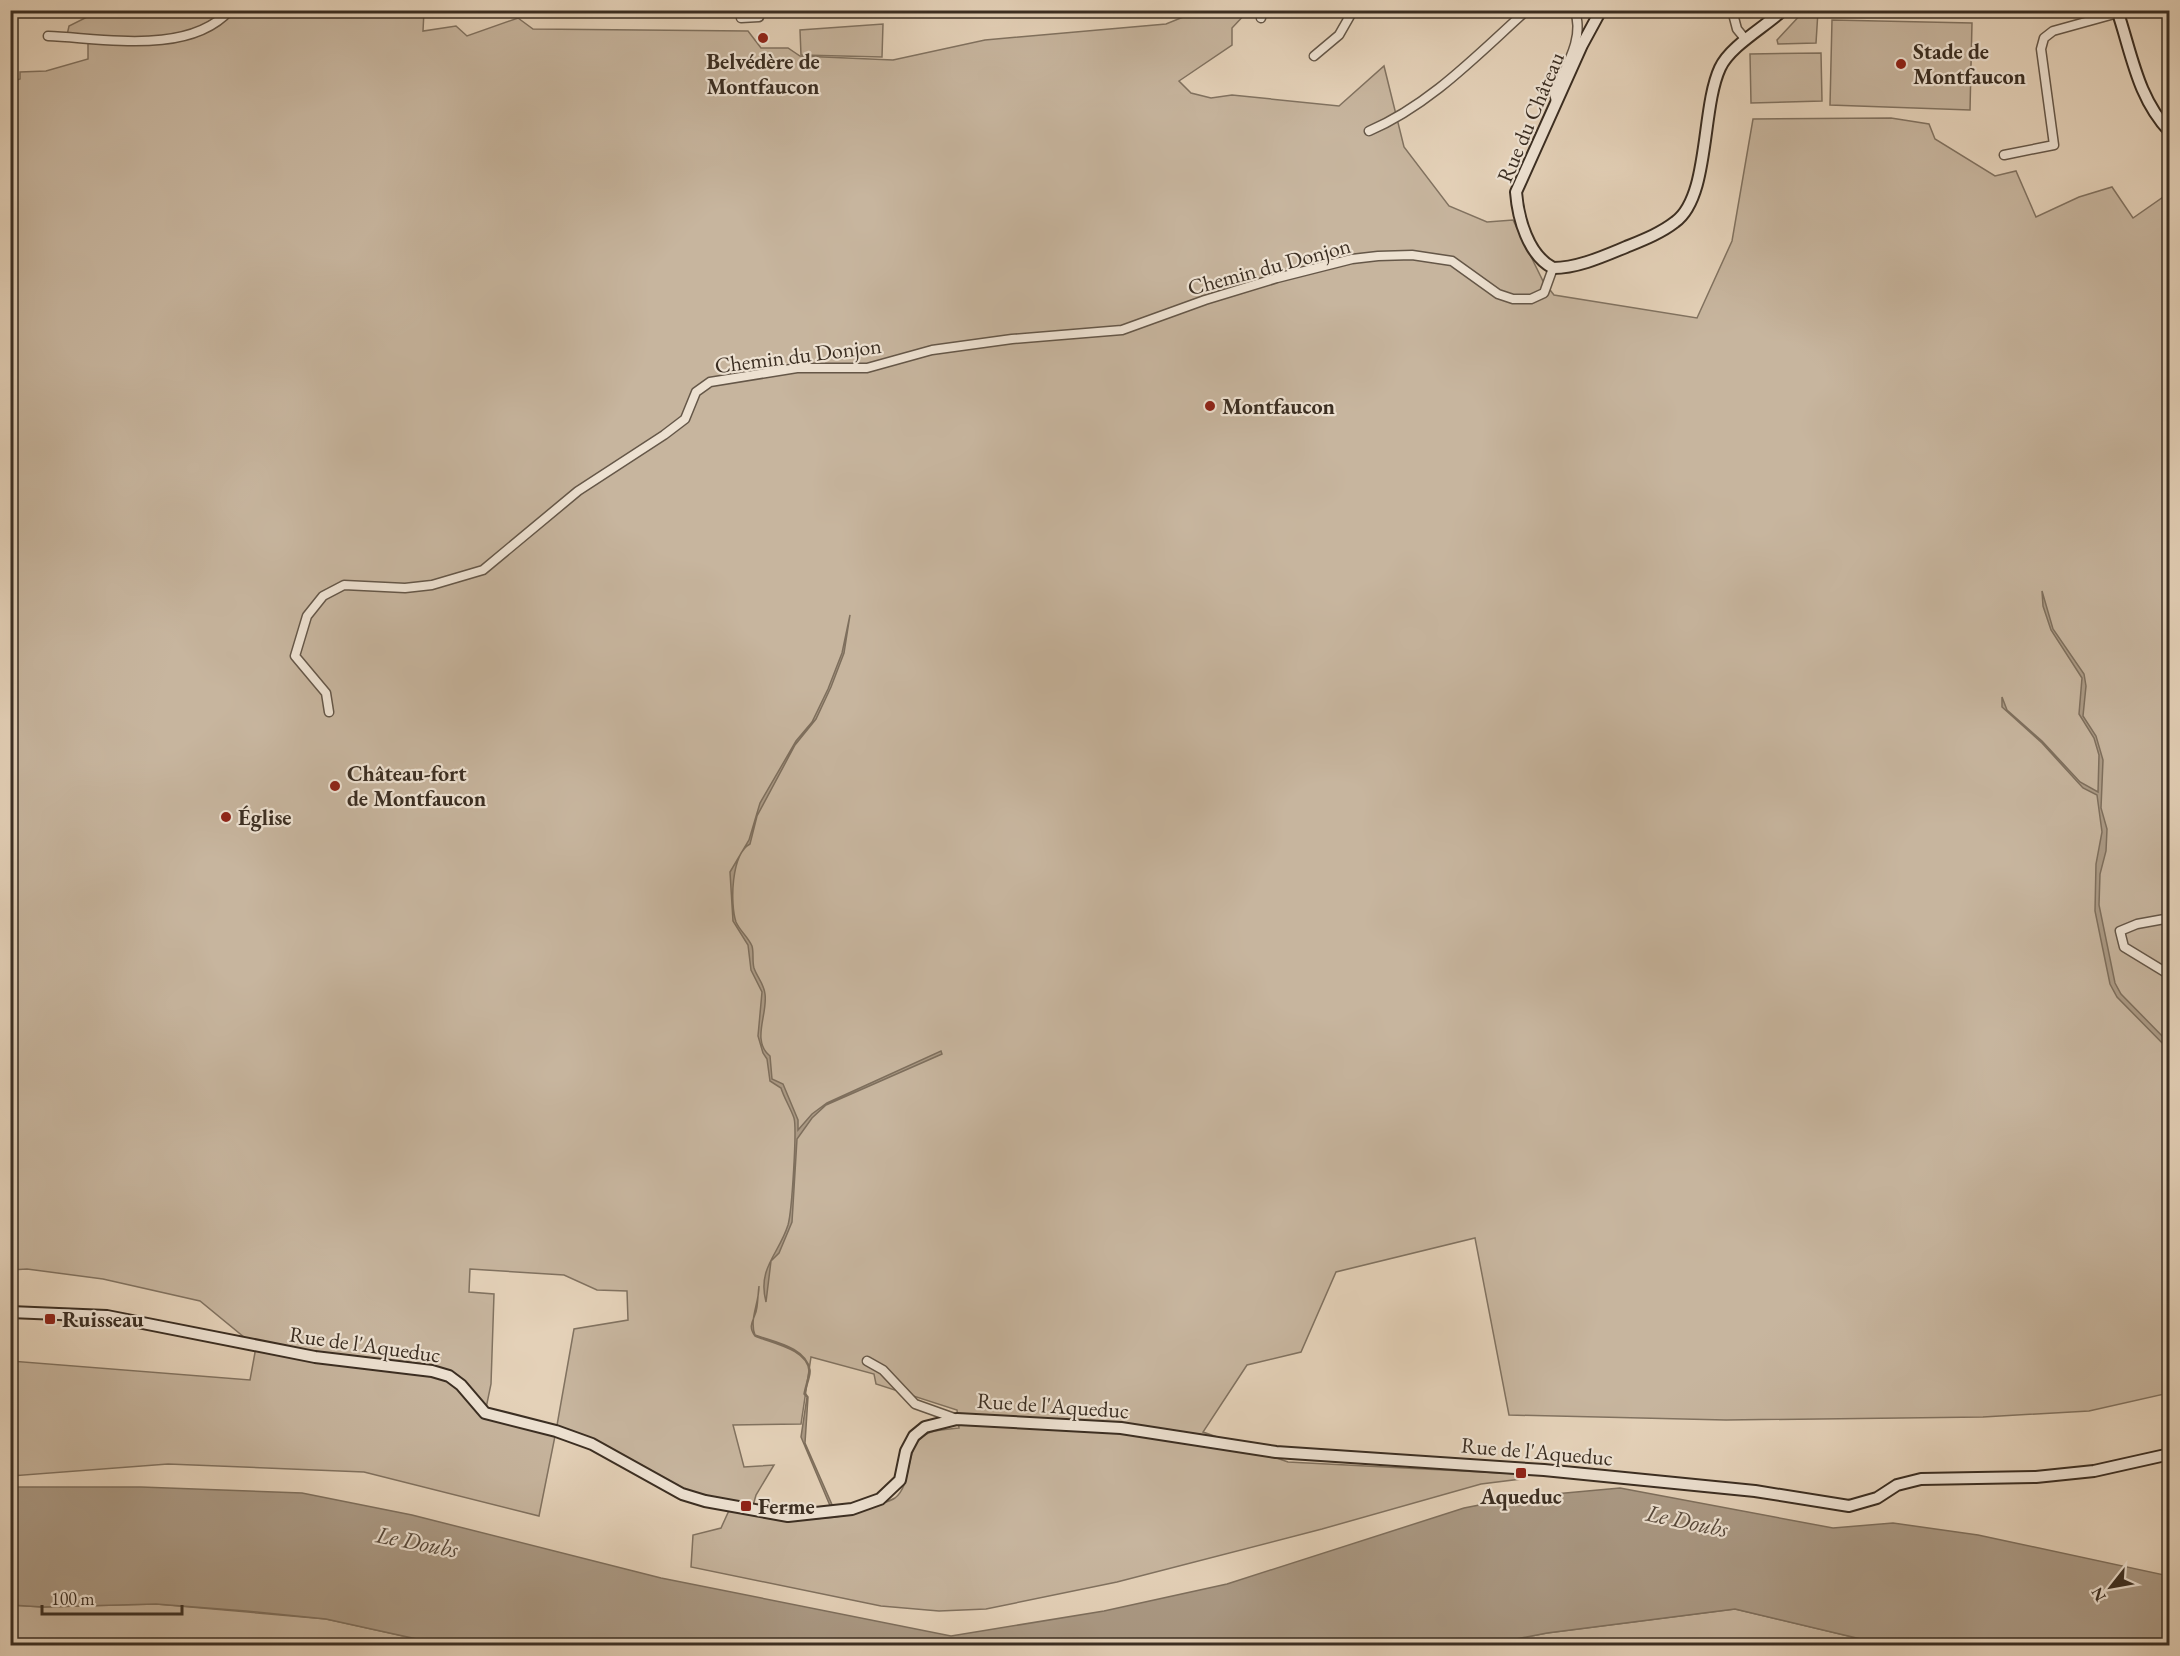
<svg xmlns="http://www.w3.org/2000/svg" width="2180" height="1656" font-family="'EB Garamond',serif">
  <style>
    .green { fill: #c7b59e; stroke: #817260; stroke-width: 1.5; fill-rule: evenodd }
    .water { fill: #ab9a85; stroke: #7e6f5d; stroke-width: 1.5 }
    .lines { fill: none; stroke-linecap: round; stroke-linejoin: round }
    .street-casing { stroke: #655748; stroke-width: 11 }
    .secondary-casing { stroke: #3b2e22; stroke-width: 14 }
    .street { stroke: #ede1d1; stroke-width: 8 }
    .secondary { stroke: #ede1d1; stroke-width: 10 }
    .poi-dot { fill: #8f2418; stroke: #ede1d1; stroke-width: 2 }
    .labels { text-anchor: middle; stroke-width: 4.5; stroke-linejoin: round; paint-order: stroke }
    .poi-label { font-size: 22px; font-weight: bold; fill: #3b2e22; stroke: #ede1d1; text-anchor: start }
    .street-label { font-size: 22px; fill: #3b2e22; stroke: #ede1d1 }
    .water-label { font-size: 24px; font-style: italic; fill: #57493b; stroke: #ede1d1 }
  </style>
  <rect width="100%" height="100%" fill="#e4d1b8"/>
  <filter id="stains"><feTurbulence type="fractalNoise" baseFrequency=".00333" numOctaves="4"/><feColorMatrix values="0 0 0 0 .2 0 0 0 0 .09 0 0 0 0 .02 0 0 0 .5 -.17"/></filter>
  <radialGradient id="worn" r=".72"><stop offset=".6" stop-color="#630" stop-opacity="0"/><stop offset="1" stop-color="#630" stop-opacity=".3"/></radialGradient>
  <g class="green">
    <path d="M99,11H424L423,31L456,26L467,36L518,18L533,29L748,31L761,48H788L800,56L893,60L985,40L1166,24L1198,11H1248L1232,28V45L1179,81L1191,93L1211,98L1232,95L1339,106L1384,66L1404,147L1449,206L1487,222L1513,220L1543,281L1554,295L1697,318L1732,241L1753,119L1891,118L1929,124L1935,139L1995,176L2016,171L2036,217L2079,197L2112,187L2133,218L2169,193V1393L2089,1411L1983,1417L1726,1420L1509,1415L1475,1238L1336,1272L1301,1352L1247,1365L1203,1432L1288,1462L1521,1474V1479L1481,1484L1322,1529L1117,1582L986,1609L939,1611L881,1606L691,1567L693,1535L721,1528L731,1506L705,1501L556,1431L539,1516L364,1472L168,1464L11,1476V1361L250,1380L256,1347L200,1301L103,1279L27,1269L11,1270V82L20,79V72L46,71L88,59V35H67L69,26ZM470,1269L564,1275L597,1290L627,1291L628,1320L574,1329L556,1431L485,1413L491,1384L494,1294L469,1292ZM811,1357L874,1374L876,1384L957,1410L959,1428C950,1429 940,1429 931,1432C902,1441 915,1482 895,1498C890,1501 883,1503 878,1505C834,1524 797,1520 751,1513L756,1495L774,1465L744,1467L733,1425L801,1424Z"/>
    <polygon points="1804,11 1818,11 1816,43 1778,44 1777,40"/>
    <polygon points="1832,20 1972,23 1970,110 1830,105"/>
    <polygon points="883,24 882,57 801,55 800,30"/>
    <polygon points="1821,53 1822,101 1751,103 1750,54"/>
    <polygon points="156,1604 326,1619 444,1645 11,1645 10,1605 43,1607"/>
    <polygon points="1735,1609 1886,1645 1481,1646 1547,1633"/>
  </g>
  <g class="water">
    <polygon points="2042,591 2053,629 2084,674 2086,686 2083,716 2096,736 2103,760 2101,808 2107,829 2106,851 2100,874 2099,905 2115,983 2121,994 2169,1043 2169,1050 2117,997 2110,984 2095,911 2096,864 2102,832 2097,795 2083,788 2042,743 2002,707 2002,697 2007,710 2042,741 2080,782 2098,792 2099,755 2094,738 2079,714 2082,678 2051,630 2043,606"/>
    <path d="M850,615L844,653L831,687L816,719L795,745L757,816L750,844C731,854 730,904 736,922C740,931 748,937 752,946C754,953 752,961 754,968C757,977 764,984 765,994C768,1014 751,1041 770,1056L772,1079L783,1084L798,1120V1130L812,1114L827,1103L941,1051L942,1054L826,1105L812,1118L797,1139L792,1222L779,1253L771,1261L766,1302C757,1268 779,1254 788,1225C792,1211 797,1129 794,1118C790,1107 784,1098 781,1088L770,1081L767,1059L763,1053L758,1036L762,992L751,970L748,945L733,921L730,872L749,840L760,803L796,741L812,722L828,689L842,653Z"/>
    <path d="M759,1286C759,1304 749,1319 755,1335C774,1342 806,1347 810,1370C811,1376 806,1386 805,1393L808,1397L805,1443L833,1507L831,1508L801,1437L807,1397L804,1394C805,1387 809,1377 809,1371C808,1349 771,1343 755,1336C746,1324 756,1319 757,1307C758,1300 758,1293 759,1286Z"/>
    <polygon points="10,1487 141,1487 302,1493 412,1515 661,1578 951,1636 1104,1611 1227,1584 1464,1508 1520,1497 1620,1488 1833,1528 1893,1523 1978,1535 2169,1576 2169,1645 1886,1645 1735,1609 1547,1633 1481,1646 444,1645 326,1619 246,1611 156,1604 43,1607 11,1605"/>
  </g>
  <g class="lines">
    <g class="street-casing">
      <g id="street">
        <polyline points="1732,10 1737,29 1746,40"/>
        <polyline points="741,18 759,17 761,10"/>
        <polyline points="1261,18 1263,10"/>
        <path d="M48,36C102,38 189,56 230,10"/>
        <polyline points="1314,56 1339,35 1351,14 1345,10"/>
        <path d="M1556,102L1554,93C1565,68 1586,36 1574,10"/>
        <path d="M1369,131C1430,105 1478,54 1527,10"/>
        <polyline points="2004,155 2054,145 2041,49 2044,38 2053,31 2118,13"/>
        <polyline points="329,712 326,693 295,656 307,616 323,596 344,585 405,588 432,585 483,570 578,491 664,435 685,419 696,392 710,382 797,368 867,368 932,350 1012,339 1122,330 1205,300 1277,278 1352,259 1378,256 1412,255 1452,261 1498,294 1513,299 1531,299 1544,293 1553,268"/>
        <polyline points="2170,918 2137,924 2120,931 2124,947 2170,975"/>
        <polyline points="867,1361 883,1370 915,1404 957,1419"/>
      </g>
    </g>
    <g class="secondary-casing">
      <g id="secondary">
        <path d="M1601,10L1582,45L1516,192C1518,218 1528,255 1553,268C1578,268 1604,256 1626,247C1643,240 1661,233 1675,222C1710,197 1701,109 1720,68C1730,46 1765,27 1783,10"/>
        <path d="M2117,10C2132,54 2137,97 2170,132"/>
        <polyline points="10,1312 107,1316 315,1357 432,1371 449,1376 461,1385 485,1413 556,1431 592,1444 682,1494 705,1501 788,1516 852,1509 880,1499 900,1480 906,1451 914,1436 925,1427 957,1419 1121,1428 1276,1452 1544,1470 1755,1491 1849,1506 1877,1498 1897,1485 1921,1479 2036,1477 2094,1471 2170,1454"/>
      </g>
    </g>
    <use href="#street" class="street"/>
    <use href="#secondary" class="secondary"/>
  </g>
  <g class="poi-dot">
    <circle cx="763" cy="38" r="6"/>
    <circle cx="1901" cy="64" r="6"/>
    <circle cx="1210" cy="406" r="6"/>
    <circle cx="335" cy="786" r="6"/>
    <circle cx="226" cy="817" r="6"/>
    <rect x="44" y="1313" width="12" height="12" rx="3"/>
    <rect x="1515" y="1467" width="12" height="12" rx="3"/>
    <rect x="740" y="1500" width="12" height="12" rx="3"/>
  </g>
  <g class="labels">
    <g class="poi-label">
      <text x="1913" y="59">Stade de<tspan x="1913" dy="25">Montfaucon</tspan></text>
      <text x="763" y="69" text-anchor="middle">Belvédère de<tspan x="763" dy="25">Montfaucon</tspan></text>
      <text x="1222" y="414">Montfaucon</text>
      <text x="347" y="781">Château-fort<tspan x="347" dy="25">de Montfaucon</tspan></text>
      <text x="238" y="825">Église</text>
      <text x="62" y="1327">Ruisseau</text>
      <text x="1521" y="1504" text-anchor="middle">Aqueduc</text>
      <text x="758" y="1514">Ferme</text>
    </g>
    <g class="street-label">
      <text transform="translate(1530 117) rotate(-67)" y="8">Rue du Château</text>
      <text transform="translate(1269 266) rotate(-15)" y="8">Chemin du Donjon</text>
      <text transform="translate(798 355) rotate(-7)" y="8">Chemin du Donjon</text>
      <text transform="translate(365 1344) rotate(8)" y="8">Rue de l'Aqueduc</text>
      <text transform="translate(1053 1405) rotate(4)" y="8">Rue de l'Aqueduc</text>
      <text transform="translate(1537 1451) rotate(5)" y="8">Rue de l'Aqueduc</text>
    </g>
    <g class="water-label">
      <text transform="translate(1687 1521) rotate(12)" y="8">Le Doubs</text>
      <text transform="translate(417 1542) rotate(11)" y="8">Le Doubs</text>
    </g>
  </g>
  <rect width="2180" height="1656" fill="none" stroke="#e4d1b8" stroke-width="36"/>
  <rect x="12" y="12" width="2156" height="1632" fill="none" stroke="#3b2e22" stroke-width="3"/>
  <rect x="18" y="18" width="2144" height="1620" fill="none" stroke="#3b2e22" stroke-width="1.5"/>
  <g transform="translate(2111 1587) rotate(239)" stroke="#ede1d1" stroke-width="4.5" paint-order="stroke">
  <path d="M0-4.5L10 22L0 15L-10 22Z" fill="#3b2e22"/>
  <text y="-9" font-size="16" font-weight="bold" text-anchor="middle" fill="#3b2e22">N</text>
  </g>
  <path d="M42 1605v9h140v-9" fill="none" stroke="#3b2e22" stroke-width="3"/>
  <text x="51" y="1605" font-size="18" fill="#3b2e22" stroke="#ede1d1" stroke-width="4.5" paint-order="stroke">100 m</text>
  <rect width="100%" height="100%" filter="url(#stains)"/>
  <rect width="100%" height="100%" fill="url(#worn)"/>
</svg>
